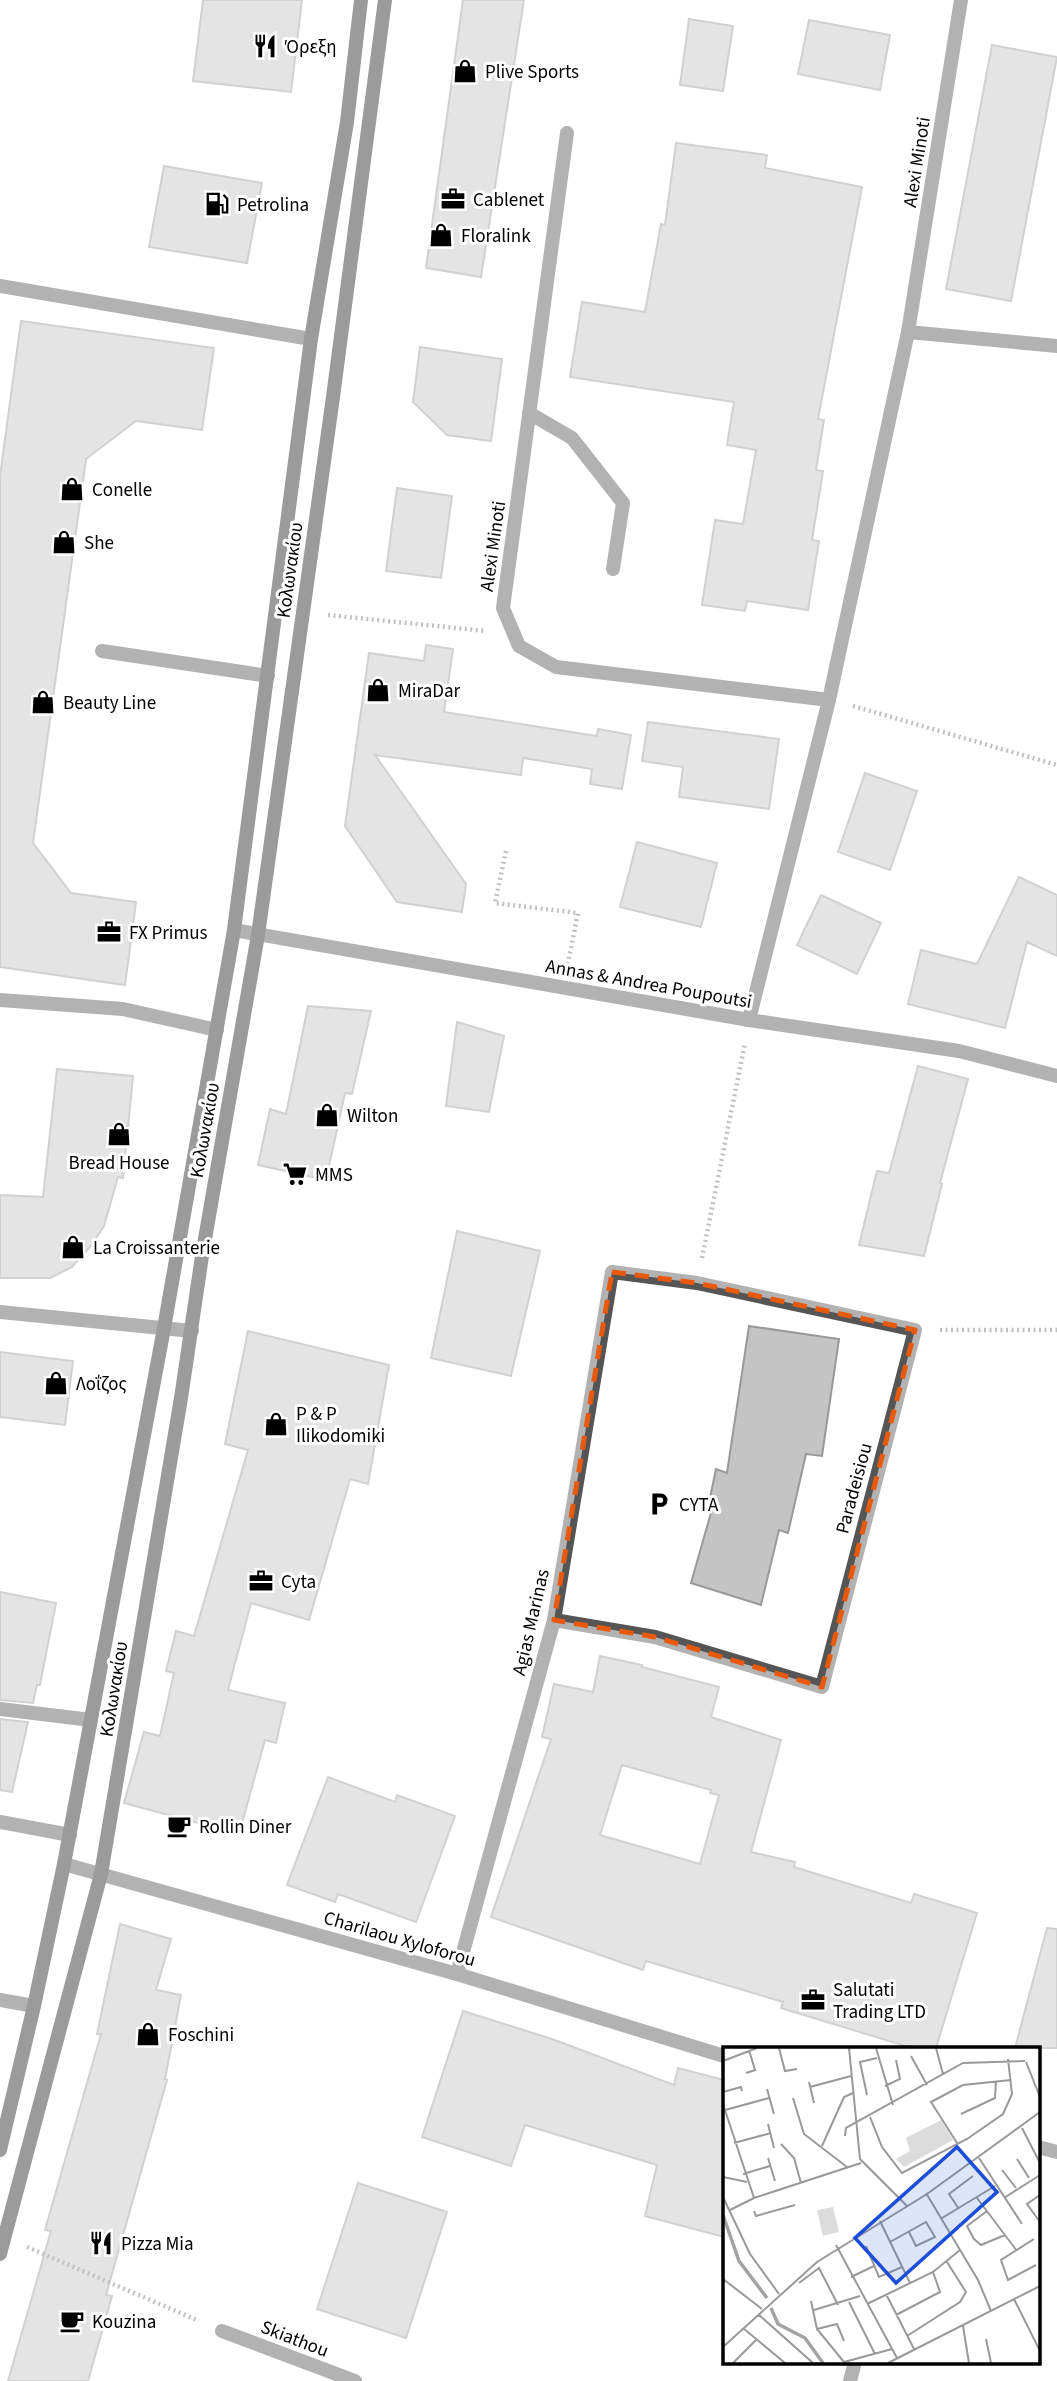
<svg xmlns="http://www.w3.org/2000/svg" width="1057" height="2381" font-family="'Source Sans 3',sans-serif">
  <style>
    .building { fill: #c4c4c4; stroke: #999; stroke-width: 2; fill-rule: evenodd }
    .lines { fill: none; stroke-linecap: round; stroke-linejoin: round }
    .path { stroke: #777; stroke-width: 4.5; stroke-dasharray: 2 3.5; stroke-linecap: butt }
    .lane { stroke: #555; stroke-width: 14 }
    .street { stroke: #555; stroke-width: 14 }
    .secondary { stroke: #222; stroke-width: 14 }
    .marked { fill: none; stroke: #e8590c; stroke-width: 5; stroke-dasharray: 14 9; stroke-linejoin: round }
    .labels { text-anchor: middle; stroke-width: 6; stroke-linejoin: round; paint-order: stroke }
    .poi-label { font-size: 19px; fill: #000; stroke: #fff; text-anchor: start }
    .street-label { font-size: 19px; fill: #000; stroke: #fff }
    .inset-river { fill: none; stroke: #a3a3a3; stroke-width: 3.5 }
    .inset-road { fill: none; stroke: #999; stroke-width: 2 }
    .view { fill: #1d4ed8; fill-opacity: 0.15; stroke: #1d4ed8; stroke-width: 3.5 }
    .inset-edge { fill: none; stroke: #000; stroke-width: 3.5 }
  </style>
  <rect width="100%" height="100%" fill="#fff"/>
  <g class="building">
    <polygon points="203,0 302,0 291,92 193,81"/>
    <polygon points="463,0 524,0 481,277 426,268"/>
    <polygon points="689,19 733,26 723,91 680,85"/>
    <polygon points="809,20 890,35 880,90 798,74"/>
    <polygon points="992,45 1057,57 1011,301 946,289"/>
    <polygon points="676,143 767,155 765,168 862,187 818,419 824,420 816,470 823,471 812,540 819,541 808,610 747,601 745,611 702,605 715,520 743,524 756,450 727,445 734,402 570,377 582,302 645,312 661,224 665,225"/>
    <polygon points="164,166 262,183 247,263 149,247"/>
    <polygon points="21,321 214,348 202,430 136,421 86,459 33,843 71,893 136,902 125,985 0,967 0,476"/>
    <polygon points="420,347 502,359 491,441 447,435 413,402"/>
    <polygon points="397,488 452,496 441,578 386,571"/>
    <polygon points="426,645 453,649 444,712 597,736 598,729 631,735 622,789 590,784 592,769 523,758 521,775 375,755 466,884 462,912 397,902 345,826 369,653 424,661"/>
    <polygon points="648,722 779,739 769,809 679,797 683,767 642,761"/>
    <polygon points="865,773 917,791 890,870 838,852"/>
    <polygon points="637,842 717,863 701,927 620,907"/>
    <polygon points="1019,877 1057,895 1057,956 1027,942 1005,1028 908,1004 921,950 977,964"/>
    <polygon points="821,895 881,923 857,974 797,945"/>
    <polygon points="308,1006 371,1011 352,1094 345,1093 326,1180 258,1165 270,1109 286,1114"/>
    <polygon points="457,1022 504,1036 489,1112 446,1106"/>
    <polygon points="918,1066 968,1079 940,1183 942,1184 924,1256 859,1245 877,1171 889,1173"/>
    <polygon points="57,1069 133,1076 123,1178 118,1177 104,1226 91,1246 72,1267 50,1278 0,1278 0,1195 43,1197"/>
    <polygon points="457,1231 540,1251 511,1376 431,1358"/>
    <polygon points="749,1326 839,1339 822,1456 806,1454 788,1533 779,1530 761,1605 691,1583 712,1509 708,1507 716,1469 727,1473"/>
    <polygon points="248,1331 389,1365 368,1484 350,1479 309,1620 251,1603 228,1690 285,1703 276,1743 265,1740 239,1834 124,1803 144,1732 160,1736 174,1673 166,1671 176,1631 194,1636 248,1450 225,1444"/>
    <polygon points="0,1352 73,1361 65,1425 0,1417"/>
    <polygon points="0,1592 56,1603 40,1685 37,1685 33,1703 0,1700"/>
    <path d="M600,1656L642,1665V1667L719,1687L711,1717L781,1740L751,1852L795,1862L794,1867L911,1903L914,1894L977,1913L936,2048H912L781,2008L783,2002L646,1961L643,1970L491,1917L551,1739L542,1737L554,1684L593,1692ZM622,1765L711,1790L710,1793L719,1795L700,1864L600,1835Z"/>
    <polygon points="0,1719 28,1722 12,1792 0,1790"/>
    <polygon points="328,1777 395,1802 397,1795 455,1816 416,1922 338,1894 335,1902 287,1885"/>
    <polygon points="120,1924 171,1939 156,1990 181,1995 165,2079 167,2080 106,2295 112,2296 88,2381 8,2381 51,2231 45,2230 101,2034 97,2034"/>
    <polygon points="1047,1928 1057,1929 1057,2048 1015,2048"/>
    <polygon points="463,2011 552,2039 674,2085 678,2068 724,2080 724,2237 645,2216 657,2165 525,2125 511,2166 422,2137"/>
    <polygon points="358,2183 447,2212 406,2338 317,2309"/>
  </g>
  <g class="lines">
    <g class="path">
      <polyline points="328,615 486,631"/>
      <polyline points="853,706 1057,765"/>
      <polyline points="506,851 495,903 578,913 568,963"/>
      <polyline points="702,1258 745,1043"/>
      <polyline points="940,1330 1057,1330"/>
      <polyline points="27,2247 199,2321"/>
    </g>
    <g class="lane">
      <polyline points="0,286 311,339"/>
      <polyline points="529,413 572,438 623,503 613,569"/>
      <polyline points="102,651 268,676"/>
      <polyline points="0,1000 123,1009 217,1030"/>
      <polyline points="0,1709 91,1720"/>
      <polyline points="0,1822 70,1835"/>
      <polyline points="0,2000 34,2006"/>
    </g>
    <g class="street">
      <polyline points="567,133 503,608 519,646 556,667 829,700"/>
      <polyline points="908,332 1057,346"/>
      <polyline points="234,930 749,1020 959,1051 1057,1076"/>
      <polyline points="749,1020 829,700 908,332 961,0"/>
      <polyline points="0,1312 192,1331"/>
      <polyline points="64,1864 457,1974 724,2056"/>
      <polyline points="457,1974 554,1620 612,1272 697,1283 915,1330 822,1687 655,1637 554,1620"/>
      <polyline points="1038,2147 1057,2152"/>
      <polyline points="222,2331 355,2381"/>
      <polyline points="850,2381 855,2362"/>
    </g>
    <g class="secondary">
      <polyline points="0,2150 34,2006 64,1864 164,1328 234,930 311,339 347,122 361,0"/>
      <polyline points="0,2254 101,1874 181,1398 202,1256 258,935 333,397 385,0"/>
    </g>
  </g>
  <path d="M0 0H1057V2381H0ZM612,1272L697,1283L915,1330L822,1687L655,1637L554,1620Z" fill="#fff" fill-opacity=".55" fill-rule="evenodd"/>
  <path class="marked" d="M612,1272L697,1283L915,1330L822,1687L655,1637L554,1620Z"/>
  <defs>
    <g id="restaurant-bare" transform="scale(1.89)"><path d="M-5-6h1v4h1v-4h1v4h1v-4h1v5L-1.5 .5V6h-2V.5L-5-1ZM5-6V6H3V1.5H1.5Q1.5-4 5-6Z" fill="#000" stroke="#fff" stroke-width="2.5" paint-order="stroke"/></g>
    <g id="shop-bare" transform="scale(1.89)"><path d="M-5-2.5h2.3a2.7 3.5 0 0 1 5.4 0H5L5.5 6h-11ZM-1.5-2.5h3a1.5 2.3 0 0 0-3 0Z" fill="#000" stroke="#fff" stroke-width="2.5" paint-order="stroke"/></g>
    <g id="office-bare" transform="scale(1.89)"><path d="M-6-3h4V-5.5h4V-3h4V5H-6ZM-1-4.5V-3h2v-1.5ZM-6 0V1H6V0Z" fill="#000" stroke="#fff" stroke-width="2.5" paint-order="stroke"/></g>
    <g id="fuel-bare" transform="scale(1.89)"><path d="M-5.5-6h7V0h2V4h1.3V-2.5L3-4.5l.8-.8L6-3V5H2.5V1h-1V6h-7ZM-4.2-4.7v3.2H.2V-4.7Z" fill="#000" stroke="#fff" stroke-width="2.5" paint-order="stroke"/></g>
    <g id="supermarket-bare" transform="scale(1.89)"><path d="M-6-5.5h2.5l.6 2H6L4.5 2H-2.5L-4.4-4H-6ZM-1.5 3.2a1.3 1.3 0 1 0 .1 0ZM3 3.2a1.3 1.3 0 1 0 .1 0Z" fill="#000" stroke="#fff" stroke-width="2.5" paint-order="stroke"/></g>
    <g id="parking-bare" transform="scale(1.89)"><path d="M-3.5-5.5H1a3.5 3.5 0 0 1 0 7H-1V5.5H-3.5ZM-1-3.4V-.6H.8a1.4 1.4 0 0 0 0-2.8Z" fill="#000" stroke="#fff" stroke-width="2.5" paint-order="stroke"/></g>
    <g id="cafe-bare" transform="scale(1.89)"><path d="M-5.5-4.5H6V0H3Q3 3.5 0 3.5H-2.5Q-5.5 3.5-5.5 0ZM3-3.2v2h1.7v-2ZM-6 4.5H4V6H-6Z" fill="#000" stroke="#fff" stroke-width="2.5" paint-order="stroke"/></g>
  </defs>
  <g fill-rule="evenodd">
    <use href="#restaurant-bare" x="265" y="46"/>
    <use href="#shop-bare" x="465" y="71"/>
    <use href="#office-bare" x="453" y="199"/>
    <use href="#fuel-bare" x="217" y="204"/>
    <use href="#shop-bare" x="441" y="235"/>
    <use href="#shop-bare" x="72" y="489"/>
    <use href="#shop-bare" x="64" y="542"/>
    <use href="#shop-bare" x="378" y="690"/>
    <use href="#shop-bare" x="43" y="702"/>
    <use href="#office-bare" x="109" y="932"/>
    <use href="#shop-bare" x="327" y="1115"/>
    <use href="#shop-bare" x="119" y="1134"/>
    <use href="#supermarket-bare" x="295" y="1174"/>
    <use href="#shop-bare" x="73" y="1247"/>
    <use href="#shop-bare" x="56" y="1383"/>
    <use href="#shop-bare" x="276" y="1424"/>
    <use href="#parking-bare" x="659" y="1504"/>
    <use href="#office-bare" x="261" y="1581"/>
    <use href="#cafe-bare" x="179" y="1826"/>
    <use href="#office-bare" x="813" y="2000"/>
    <use href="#shop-bare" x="148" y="2034"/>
    <use href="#restaurant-bare" x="101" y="2243"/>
    <use href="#cafe-bare" x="72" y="2321"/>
  </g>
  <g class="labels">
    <g class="poi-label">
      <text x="285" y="53">Όρεξη</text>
      <text x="485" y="78">Plive Sports</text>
      <text x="473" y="206">Cablenet</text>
      <text x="237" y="211">Petrolina</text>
      <text x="461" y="242">Floralink</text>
      <text x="92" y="496">Conelle</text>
      <text x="84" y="549">She</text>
      <text x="398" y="697">MiraDar</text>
      <text x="63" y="709">Beauty Line</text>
      <text x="129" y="939">FX Primus</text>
      <text x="347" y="1122">Wilton</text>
      <text x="119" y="1169" text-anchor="middle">Bread House</text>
      <text x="315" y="1181">MMS</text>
      <text x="93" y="1254">La Croissanterie</text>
      <text x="76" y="1390">Λοΐζος</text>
      <text x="296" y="1420">P &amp; P<tspan x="296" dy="22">Ilikodomiki</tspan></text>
      <text x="679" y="1511">CYTA</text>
      <text x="281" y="1588">Cyta</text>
      <text x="199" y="1833">Rollin Diner</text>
      <text x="833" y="1996">Salutati<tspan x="833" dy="22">Trading LTD</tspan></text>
      <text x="168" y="2041">Foschini</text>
      <text x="121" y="2250">Pizza Mia</text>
      <text x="92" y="2328">Kouzina</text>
    </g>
    <g class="street-label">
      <text transform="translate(916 162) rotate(-81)" y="7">Alexi Minoti</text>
      <text transform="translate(492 546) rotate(-82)" y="7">Alexi Minoti</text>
      <text transform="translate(289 570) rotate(-82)" y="7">Κολωνακίου</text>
      <text transform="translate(649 983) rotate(10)" y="7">Annas &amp; Andrea Poupoutsi</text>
      <text transform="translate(204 1130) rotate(-80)" y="7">Κολωνακίου</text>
      <text transform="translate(853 1488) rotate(-75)" y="7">Paradeisiou</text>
      <text transform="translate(530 1622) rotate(-77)" y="7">Agias Marinas</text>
      <text transform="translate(113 1689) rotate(-81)" y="7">Κολωνακίου</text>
      <text transform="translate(400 1938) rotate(16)" y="7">Charilaou Xyloforou</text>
      <text transform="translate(295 2338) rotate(21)" y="7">Skiathou</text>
    </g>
  </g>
  <g transform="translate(723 2047)">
    <rect width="317" height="317" fill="#fff"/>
    <path d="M218,73L230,93L181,120L173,112L187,104L183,91ZM110,160L116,185L100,189L94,163Z" fill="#dcdcdc"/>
    <path class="inset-river" d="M0,168L16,214L44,251M48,261L55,277L82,291L100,316"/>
    <path class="inset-road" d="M56,1L62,24L74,22M126,1L137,112L184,159M153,1L170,58M213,1L220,27M188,9L204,38M0,14L34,1M303,15L317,50M23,26L32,23L26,3M86,35L91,56M162,39L177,32L173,13M87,40L128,29M44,42L51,67M0,45L18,40L19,44M144,48L137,15L154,11M70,51L81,87L124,120M0,57L31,151M2,63L46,51M238,67L272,51L273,34M147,70L159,100L179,126L244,92L280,67L289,47L285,12M45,77L51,101M299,81L317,116M122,89L123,81L240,16L302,14M11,96L48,86M234,96L208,55L240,38L288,33M58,97L71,111L78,136M99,99L121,50L130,46M45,111L52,134M256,111L299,177M294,112L306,131M279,123L293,141M20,127L47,119M0,130L24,135M203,146L255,233L268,264M317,148L304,157L317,175M0,150L27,207L56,247M254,151L294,204M281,151L317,128M236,162L226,147L250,129M7,163L31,151L138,116M31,164L33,169L72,158M264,164L244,179L251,192L258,198L282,188M219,171L272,139M157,174L187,236M311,192L278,213L285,233L313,218M167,195L203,175L212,190L193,199L186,185M113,198L174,311M143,199L156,230L179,220M128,230L151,219M0,232L39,262M76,236L96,221L115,258M163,247L191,302M291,252L317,304M88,254L94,282L121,315L169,302M126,255L152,307M144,257L210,225L237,203M91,263L137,249M35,267L90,316M173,268L217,245L210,225M240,279L246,316M20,281L62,316M94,282L114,277L121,294M184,289L237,255L243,245L224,215M263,292L268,316M0,300L94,215L204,147L317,65M10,316L34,292M165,316L317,239"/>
    <path class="view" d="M234,100L274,145L173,236L132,191Z"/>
    <rect width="317" height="317" class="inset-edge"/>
  </g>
</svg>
